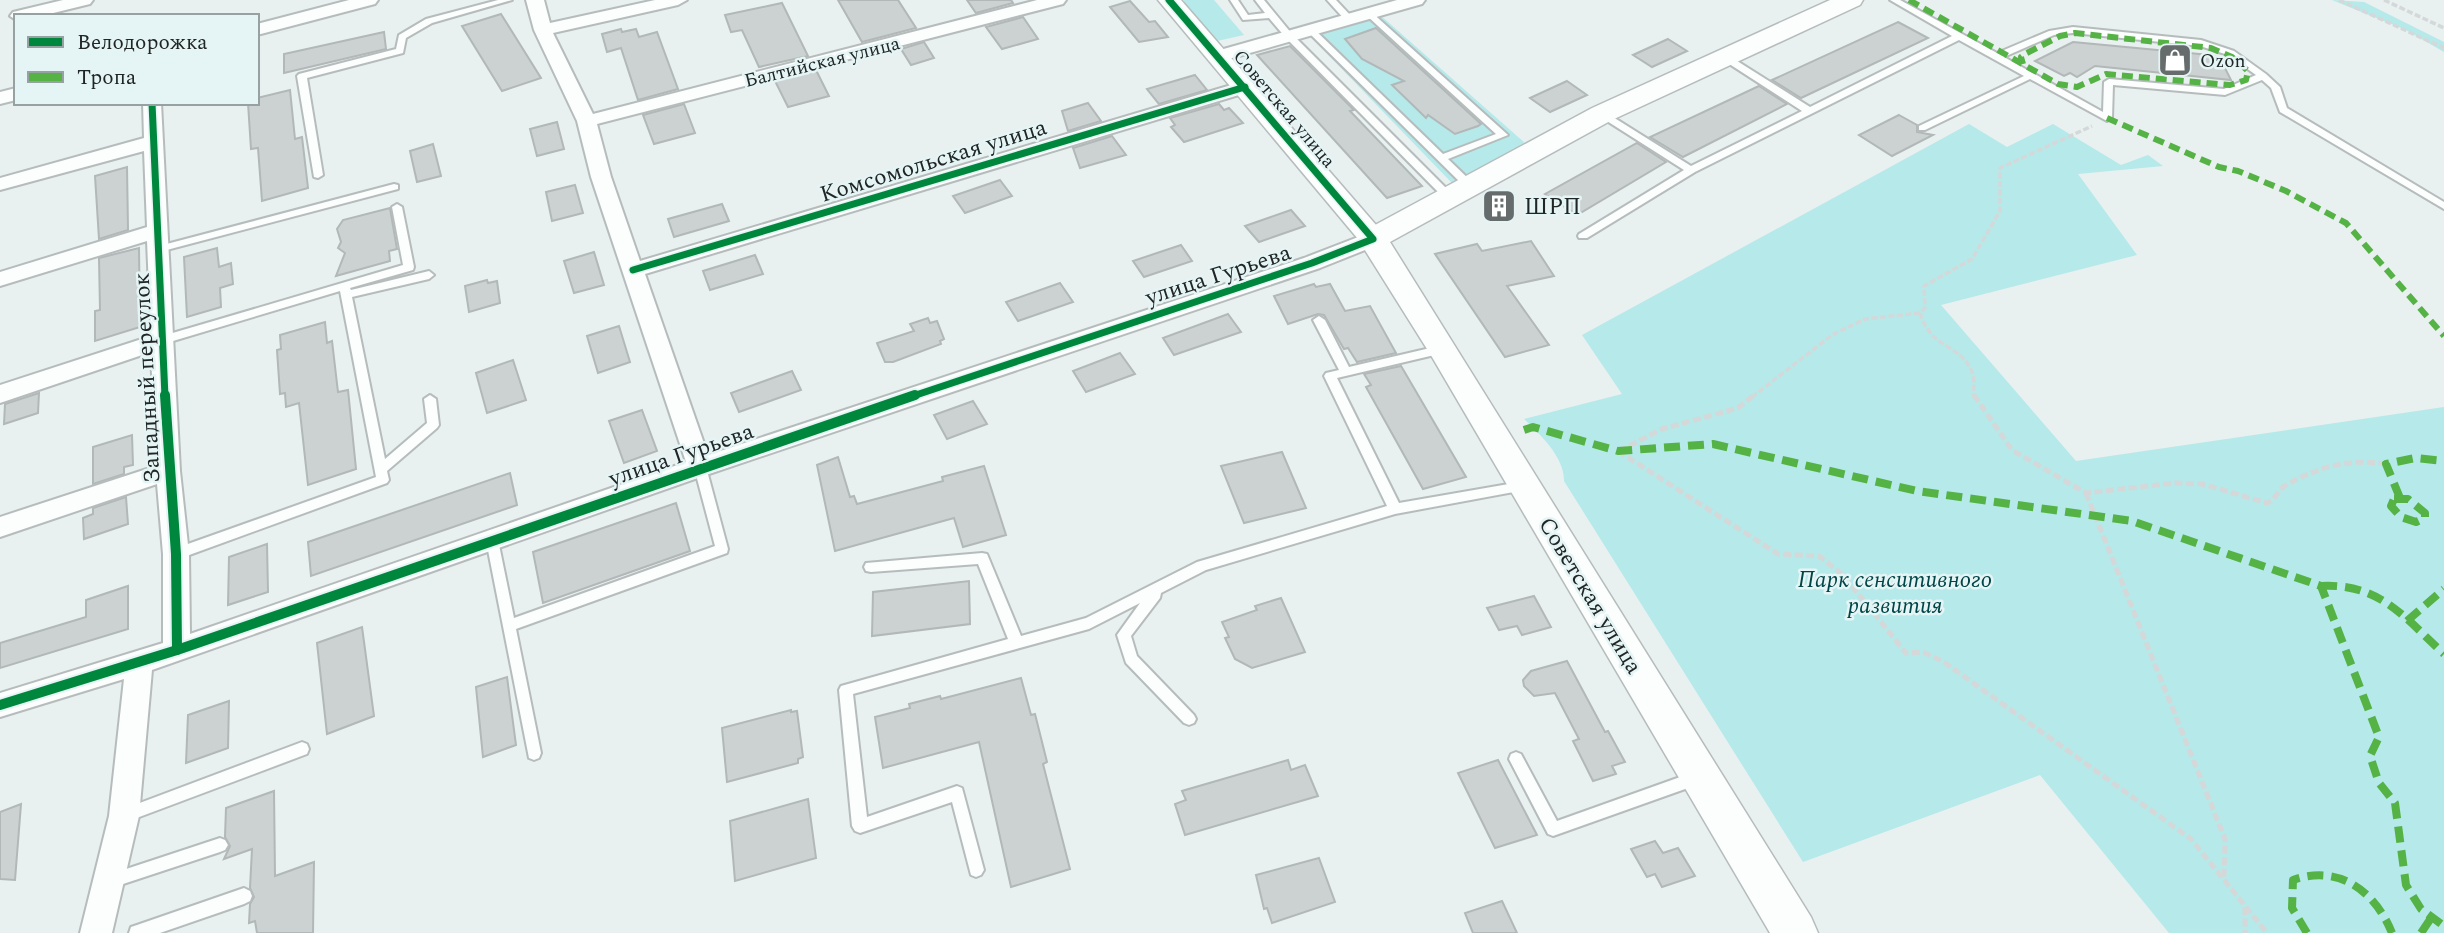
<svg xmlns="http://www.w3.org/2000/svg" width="2444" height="933" font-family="Spectral,serif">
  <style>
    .green { fill: #b5e9ea }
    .building { fill: #ccd2d2; stroke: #b2b7b7; stroke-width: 2 }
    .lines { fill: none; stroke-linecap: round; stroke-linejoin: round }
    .service-casing { stroke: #b6bcbc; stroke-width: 4 }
    .minor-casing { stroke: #b6bcbc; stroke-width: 4 }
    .tertiary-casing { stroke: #b6bcbc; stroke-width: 3 }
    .secondary-casing { stroke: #b6bcbc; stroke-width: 3 }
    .path-far1 { stroke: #d5d8d8; stroke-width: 3.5; stroke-dasharray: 6 2.5; stroke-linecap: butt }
    .path { stroke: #d5d8d8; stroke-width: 5; stroke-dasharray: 8 3.5; stroke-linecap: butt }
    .service { fill: #fcfdfd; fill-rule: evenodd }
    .minor { fill: #fcfdfd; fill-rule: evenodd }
    .tertiary { fill: #fcfdfd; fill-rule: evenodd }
    .secondary { fill: #fcfdfd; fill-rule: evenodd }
    .quiet-far1 { stroke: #55b245; stroke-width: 6; stroke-dasharray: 11 6; stroke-linecap: butt }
    .quiet { stroke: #55b245; stroke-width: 8; stroke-dasharray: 16 8; stroke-linecap: butt }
    .cycleway-far1-casing { stroke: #e5f4f4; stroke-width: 10 }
    .cycleway-casing { stroke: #e5f4f4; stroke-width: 14 }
    .cycleway-far1 { stroke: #00873e; stroke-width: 7 }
    .cycleway { stroke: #00873e; stroke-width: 10 }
    .labels { text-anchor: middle; stroke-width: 5; stroke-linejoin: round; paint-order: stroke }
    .far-poi-label { font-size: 19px; fill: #202525; stroke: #e5f4f4; text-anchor: start }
    .far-street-label { font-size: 19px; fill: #202525; stroke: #e5f4f4 }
    .street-label { font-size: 23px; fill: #202525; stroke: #e5f4f4 }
    .poi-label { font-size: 23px; fill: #202525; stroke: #e5f4f4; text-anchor: start }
    .park-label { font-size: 23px; font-style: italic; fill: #004547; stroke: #e5f4f4 }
  </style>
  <rect width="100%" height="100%" fill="#e8f0f0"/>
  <g class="green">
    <polygon points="1184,0 1214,0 1244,35 1217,41 1185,6"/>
    <polygon points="2332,0 2364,2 2444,42 2444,52 2406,30"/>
    <polygon points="1380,15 1526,144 1452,183 1309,35"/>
    <path d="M1969,124L2007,147L2053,124L2121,165L2148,155L2163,166L2078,174L2137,255L1941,305L2076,461L2444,407V933H2169L2040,775L1803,862L1564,481C1565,458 1540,434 1524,419L1622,394L1582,335Z"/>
  </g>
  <g class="building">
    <polygon points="838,0 898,0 916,28 862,42"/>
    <polygon points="967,0 1011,0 1013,3 976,13"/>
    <polygon points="1130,1 1149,22 1155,21 1168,37 1139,42 1110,7"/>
    <polygon points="782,3 808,56 759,67 742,30 731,32 725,15"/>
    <polygon points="501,14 541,78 502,91 462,26"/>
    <polygon points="1023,17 1038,39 1002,49 986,27"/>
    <polygon points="1898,22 1928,38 1801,98 1772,80"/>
    <polygon points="1376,28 1481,124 1478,126 1455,134 1428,115 1426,118 1392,85 1404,81 1362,59 1345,39"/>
    <polygon points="621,29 622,32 636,29 639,37 657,32 678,89 638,100 621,48 607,52 602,34"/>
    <polygon points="384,32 386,49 284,73 284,54"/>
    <polygon points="1668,39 1687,51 1652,67 1633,55"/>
    <polygon points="924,42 934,58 911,65 901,49"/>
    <polygon points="2073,42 2210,55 2220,58 2231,80 2095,66 2077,77 2070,73 2064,76 2035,61"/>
    <polygon points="1290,46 1354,110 1350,111 1422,186 1387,198 1257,55"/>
    <polygon points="816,70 829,96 788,107 775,81"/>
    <polygon points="1195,75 1207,90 1159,104 1147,89"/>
    <polygon points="1567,81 1587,95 1550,112 1530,98"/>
    <polygon points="1759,86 1787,104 1683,157 1650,137"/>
    <polygon points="290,90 295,139 302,137 308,188 262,201 258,148 251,149 248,103 257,103 257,98"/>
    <polygon points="1088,103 1101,121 1068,131 1062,111"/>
    <polygon points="684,104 695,133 654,144 643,115"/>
    <polygon points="1219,104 1224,110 1229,108 1243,123 1184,142 1171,127 1175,125 1170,118"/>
    <polygon points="1899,115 1917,125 1917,132 1933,135 1892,156 1859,135"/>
    <polygon points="557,122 564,149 537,156 530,129"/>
    <polygon points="1112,136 1126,155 1080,168 1073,148"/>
    <polygon points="1637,143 1666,162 1577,215 1545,194"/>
    <polygon points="433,144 441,176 417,182 410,151"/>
    <polygon points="127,167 128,230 99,239 95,176"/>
    <polygon points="1000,180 1012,196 965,213 953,196"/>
    <polygon points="575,185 583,213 552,221 546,192"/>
    <polygon points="722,204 729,221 674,237 668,219"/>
    <polygon points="390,208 397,249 389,251 390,261 336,276 345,253 338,248 341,242 337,229 343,220"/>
    <polygon points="1291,210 1305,226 1259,242 1245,226"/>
    <polygon points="1531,241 1554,276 1507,286 1549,345 1505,357 1435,254 1477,244 1482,251"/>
    <polygon points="1181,245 1192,261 1144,277 1133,261"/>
    <polygon points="139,248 140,327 95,341 95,311 100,310 99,258"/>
    <polygon points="217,248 219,267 231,263 233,284 220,288 221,307 187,317 184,257"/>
    <polygon points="594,252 604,285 574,293 564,261"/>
    <polygon points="755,255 763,274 710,290 703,271"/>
    <polygon points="487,280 488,283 497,281 500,303 469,312 465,286"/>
    <polygon points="1060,283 1073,302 1018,321 1006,302"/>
    <polygon points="1314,284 1316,287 1330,284 1345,311 1370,306 1396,353 1357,362 1348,348 1344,349 1324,315 1318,314 1288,324 1274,296"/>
    <polygon points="1228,314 1241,332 1174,355 1163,338"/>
    <polygon points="928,318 930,323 937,321 944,339 940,341 941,344 893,362 885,362 877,343 914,331 910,324"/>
    <polygon points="325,322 327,343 332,341 338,392 348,390 356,469 308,485 299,403 286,407 285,393 280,394 277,350 281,349 280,335"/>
    <polygon points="619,326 630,362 598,373 587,336"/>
    <polygon points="1120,353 1135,374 1086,392 1073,371"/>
    <polygon points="513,360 526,400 487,413 476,373"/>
    <polygon points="1401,366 1404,371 1466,477 1423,489 1366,387 1371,385 1364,374"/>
    <polygon points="792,371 801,390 739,412 731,393"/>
    <polygon points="39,393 38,413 4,424 5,404"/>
    <polygon points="973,401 987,424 947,439 934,415"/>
    <polygon points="642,410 657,451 624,463 609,421"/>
    <polygon points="132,435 133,465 124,467 124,474 93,484 93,447"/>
    <polygon points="1282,452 1306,508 1244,523 1221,466"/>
    <polygon points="838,457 850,497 854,496 857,504 943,481 942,477 984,466 1006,535 963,547 954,518 835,551 817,465"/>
    <polygon points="510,473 517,505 311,576 308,542"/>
    <polygon points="126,497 128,524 84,539 83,518 93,514 93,508"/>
    <polygon points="676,503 690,551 543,603 533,552"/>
    <polygon points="267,544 268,592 228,605 229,557"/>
    <polygon points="969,581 970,624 872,636 873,592"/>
    <polygon points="128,586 128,629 0,668 0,643 86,617 86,600"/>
    <polygon points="1534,596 1551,627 1522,635 1517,626 1499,630 1487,608"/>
    <polygon points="1281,598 1305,652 1252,668 1235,659 1225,638 1229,637 1222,622 1257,610 1255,606"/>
    <polygon points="362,627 374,716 327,734 317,643"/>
    <polygon points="1567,661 1605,732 1608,731 1625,762 1612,766 1616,774 1593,781 1573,741 1579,739 1555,693 1534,696 1524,686 1523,680 1531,671"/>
    <polygon points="507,677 516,745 483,757 476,687"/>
    <polygon points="1021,678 1031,715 1035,714 1047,762 1043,764 1070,869 1011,887 979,742 883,768 875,717 910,708 909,704 940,696 941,699"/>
    <polygon points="229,701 228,748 186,763 188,715"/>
    <polygon points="791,710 791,712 797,711 803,757 798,759 798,763 727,782 722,728"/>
    <polygon points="1288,760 1291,770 1305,765 1318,796 1185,835 1175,804 1186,800 1182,791"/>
    <polygon points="1498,760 1537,835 1495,848 1458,773"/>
    <polygon points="274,791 275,876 314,862 313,933 257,933 255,921 249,923 250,904 254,897 250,888 252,849 224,859 230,846 225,837 226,808"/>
    <polygon points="808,799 816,858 735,881 730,821"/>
    <polygon points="21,804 15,880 0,879 0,812"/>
    <polygon points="1655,841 1663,853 1678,848 1695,876 1662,887 1655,874 1647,877 1631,849"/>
    <polygon points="1319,858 1335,902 1272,923 1267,908 1264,909 1256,875"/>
    <polygon points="1502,901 1517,933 1473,933 1465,913"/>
  </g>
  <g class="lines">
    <g class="service-casing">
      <g id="service">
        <polygon points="498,0 512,0 432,23 406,38 403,53 307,78 323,175 318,178 314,177 297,76 299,74 396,49 399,35 426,19"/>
        <polygon points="1230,0 1238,0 1248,15 1265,13 1255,0 1264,0 1292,34 1453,195 1453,199 1445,199 1286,38 1269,18 1243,20"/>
        <polygon points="1327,0 1336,0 1352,17 1352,21 1346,21"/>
        <path d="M1890,0H1900L1997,53L2049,31L2073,27L2201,40L2234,51L2266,74L2280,87L2287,108L2444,202V209L2280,112L2271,88L2262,80L2225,95L2113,85L2112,118L2107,121L2030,79L1925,130H1919V126L2024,76L1959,40L1695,172L1587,238H1579L1578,236L1579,234L1684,170L1599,116V112H1605L1691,166L1802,111L1720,58V54H1726L1810,107L1952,36ZM2073,33L2200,46L2228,55L2256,75L2224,89L2109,79L2104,82L2103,112L2004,57L2054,35Z"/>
        <polygon points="1369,10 1508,135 1448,159 1474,184 1474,188 1466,188 1306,30 1313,28 1443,154 1496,134 1366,15 1366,11"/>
        <polygon points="394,184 398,185 398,189 159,252 154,249 159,246"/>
        <polygon points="397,204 402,207 414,267 413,270 350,288 351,290 429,271 434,275 429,279 352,297 385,459 427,423 424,399 430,395 436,399 439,425 437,428 387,471 389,480 387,483 181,558 171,558 170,554 171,550 376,477 340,291 163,344 157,340 159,337 403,265 392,207"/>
        <polygon points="1319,316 1325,320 1349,367 1443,345 1449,349 1443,353 1337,378 1399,503 1526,481 1530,483 1532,486 1530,489 1395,514 1206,570 1161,593 1160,598 1131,636 1137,656 1194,715 1196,719 1194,723 1189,725 1184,723 1126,663 1117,635 1140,603 1089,629 853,694 867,817 957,786 962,788 984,870 981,875 976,877 971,875 952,802 860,833 855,831 852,826 839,690 841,686 1008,639 978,564 871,572 866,571 864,567 866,563 982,553 987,554 1021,636 1086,618 1197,562 1387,506 1324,376 1326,373 1339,370 1313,320"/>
        <polygon points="700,462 704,464 706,467 728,549 727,553 516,629 541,753 539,758 534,760 529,758 486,540 487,536 497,536 498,540 514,618 715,546 694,467 696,464"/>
        <polygon points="302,742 307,744 309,749 307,754 126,822 121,820 119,815 121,810"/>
        <polygon points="1516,752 1521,754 1557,821 1697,771 1702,773 1704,778 1702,783 1553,836 1548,834 1509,759 1511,754"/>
        <polygon points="220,838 225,840 228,845 225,850 220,852 111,888 106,886 103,881 106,876 111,874"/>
        <polygon points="244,888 250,891 252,896 250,901 244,904 160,933 129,933 131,927 137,925"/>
      </g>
    </g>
    <g class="minor-casing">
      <g id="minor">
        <polygon points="63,0 93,0 90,4 41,16 16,16 16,20 10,16 13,12"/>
        <polygon points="349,0 378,0 375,4 257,35 257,24"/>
        <polygon points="526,0 544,0 550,23 655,0 687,0 678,5 553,33 593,114 1037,0 1066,0 1063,4 597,124 611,177 640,261 1238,83 1245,81 1254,87 1252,91 645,274 708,455 1304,258 1366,234 1380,234 1383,239 1380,244 1320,268 709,474 152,670 139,816 112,933 80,933 109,816 124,679 0,717 0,693 163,643 163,554 157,484 0,537 0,517 156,466 151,352 0,403 0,385 151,336 147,241 0,286 0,272 147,227 144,151 0,190 0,178 144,138 143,103 161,103 180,471 189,554 190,634 686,462 591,177 577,121 534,30"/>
        <polygon points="1397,0 1425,0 1422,4 1225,60 1219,61 1210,56 1213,52"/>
        <polygon points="16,88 16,100 0,104 0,92"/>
      </g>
    </g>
    <g class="tertiary-casing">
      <polygon id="tertiary" points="1158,0 1181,0 1383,233 1386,239 1383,245 1373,248 1363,245"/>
    </g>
    <g class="secondary-casing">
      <polygon id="secondary" points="1830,0 1863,0 1860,5 1612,120 1390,242 1811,917 1818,933 1770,933 1432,357 1358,239 1362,232 1592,108"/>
    </g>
    <g class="path-far1">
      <polyline points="2339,0 2444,48"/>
      <polyline points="2384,0 2444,28"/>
      <path d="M1920,313C1931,351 1963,343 1973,375C1975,382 1973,390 1974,397"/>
      <polyline points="1752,397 1832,335 1865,319 1920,313 1925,308 1924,286 1972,259 2000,211 2000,168 2092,126"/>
    </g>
    <g class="path">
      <path d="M1974,395L2012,450L2086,493L2175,483L2202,484L2267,503C2277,499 2276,491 2286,485C2319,467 2348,458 2386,464"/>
      <polyline points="1618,451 1778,554 1819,556 1843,575 1906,653 1923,652 1944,662 2191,839 2267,933"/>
      <polyline points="1619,451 1662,429 1738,408 1754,395"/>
      <polyline points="2086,493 2225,839 2224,879"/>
      <polyline points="2245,907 2245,933"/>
    </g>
    <use href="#service" class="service"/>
    <use href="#minor" class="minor"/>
    <use href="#tertiary" class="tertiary"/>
    <use href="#secondary" class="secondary"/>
    <g class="quiet-far1">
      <polyline points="1909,0 2058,84 2077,87 2106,74 2230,85 2246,80 2248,71 2232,57 2211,48 2075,33 2060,36 2025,54 2021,57 2023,64"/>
      <polyline points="2107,118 2219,167 2238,171 2286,191 2346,223 2444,336"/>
    </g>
    <g class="quiet">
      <polyline points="1524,430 1533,427 1618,451 1713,444 1917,491 2132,521 2321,586 2379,737 2370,756 2379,783 2395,803 2406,885 2421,909 2444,926"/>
      <polyline points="2400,498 2386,464 2415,458 2444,461"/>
      <polygon points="2394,499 2408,499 2425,513 2425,518 2416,522 2401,517 2391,506"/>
      <path d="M2321,586C2380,583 2404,617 2444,654"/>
      <polyline points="2407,621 2444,589"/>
      <path d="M2307,933L2292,908L2293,880C2339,864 2375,891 2392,933"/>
      <polyline points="2421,933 2431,918"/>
    </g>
    <g class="cycleway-far1-casing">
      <g id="cycleway-far1">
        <polyline points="152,103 165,397"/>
        <polyline points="633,270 1245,87"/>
        <polyline points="910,397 1312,263 1373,239 1169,0"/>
      </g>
    </g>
    <g class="cycleway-casing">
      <g id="cycleway">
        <polyline points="165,395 176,554 177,650"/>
        <polyline points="0,705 177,650 915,395"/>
      </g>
    </g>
    <use href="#cycleway-far1" class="cycleway-far1"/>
    <use href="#cycleway" class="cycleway"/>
  </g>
  <defs>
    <g id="shop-square" transform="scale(1.75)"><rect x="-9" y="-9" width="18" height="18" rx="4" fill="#666c6c" stroke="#e5f4f4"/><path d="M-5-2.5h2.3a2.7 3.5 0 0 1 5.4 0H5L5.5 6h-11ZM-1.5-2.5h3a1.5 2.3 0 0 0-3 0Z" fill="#fff"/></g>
    <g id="building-square" transform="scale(1.75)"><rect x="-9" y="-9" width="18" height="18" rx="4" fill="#666c6c" stroke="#e5f4f4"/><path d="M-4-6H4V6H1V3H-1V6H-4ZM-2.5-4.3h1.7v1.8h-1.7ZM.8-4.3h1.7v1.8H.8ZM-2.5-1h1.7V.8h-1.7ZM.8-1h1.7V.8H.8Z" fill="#fff"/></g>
  </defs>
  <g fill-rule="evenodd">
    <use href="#shop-square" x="2175" y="60"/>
    <use href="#building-square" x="1499" y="206"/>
  </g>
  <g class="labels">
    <g class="far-poi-label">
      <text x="2200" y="67">Ozon</text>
    </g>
    <g class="far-street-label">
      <text transform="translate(822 61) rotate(-14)" y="7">Балтийская улица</text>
      <text transform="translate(1285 108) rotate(50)" y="7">Советская улица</text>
    </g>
    <g class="street-label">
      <text transform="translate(933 160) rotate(-17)" y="8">Комсомольская улица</text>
      <text transform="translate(1218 274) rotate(-18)" y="8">улица Гурьева</text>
      <text transform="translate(146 378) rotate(-93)" y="8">Западный переулок</text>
      <text transform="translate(681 454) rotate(-19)" y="8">улица Гурьева</text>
      <text transform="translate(1591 595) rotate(59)" y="8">Советская улица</text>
    </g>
    <g class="poi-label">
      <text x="1524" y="214">ШРП</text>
    </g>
    <g class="park-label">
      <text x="1895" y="587">Парк сенситивного<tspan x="1895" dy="26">развития</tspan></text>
    </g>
  </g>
  <rect x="14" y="14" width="245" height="91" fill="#e5f4f4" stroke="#96a1a1" stroke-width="2"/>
  <rect x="28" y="37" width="35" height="10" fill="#00873e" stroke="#96a1a1" stroke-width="2"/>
  <text x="77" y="49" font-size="21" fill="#202525">Велодорожка</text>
  <rect x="28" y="72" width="35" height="10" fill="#55b245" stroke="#96a1a1" stroke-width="2"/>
  <text x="77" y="84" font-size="21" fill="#202525">Тропа</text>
</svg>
